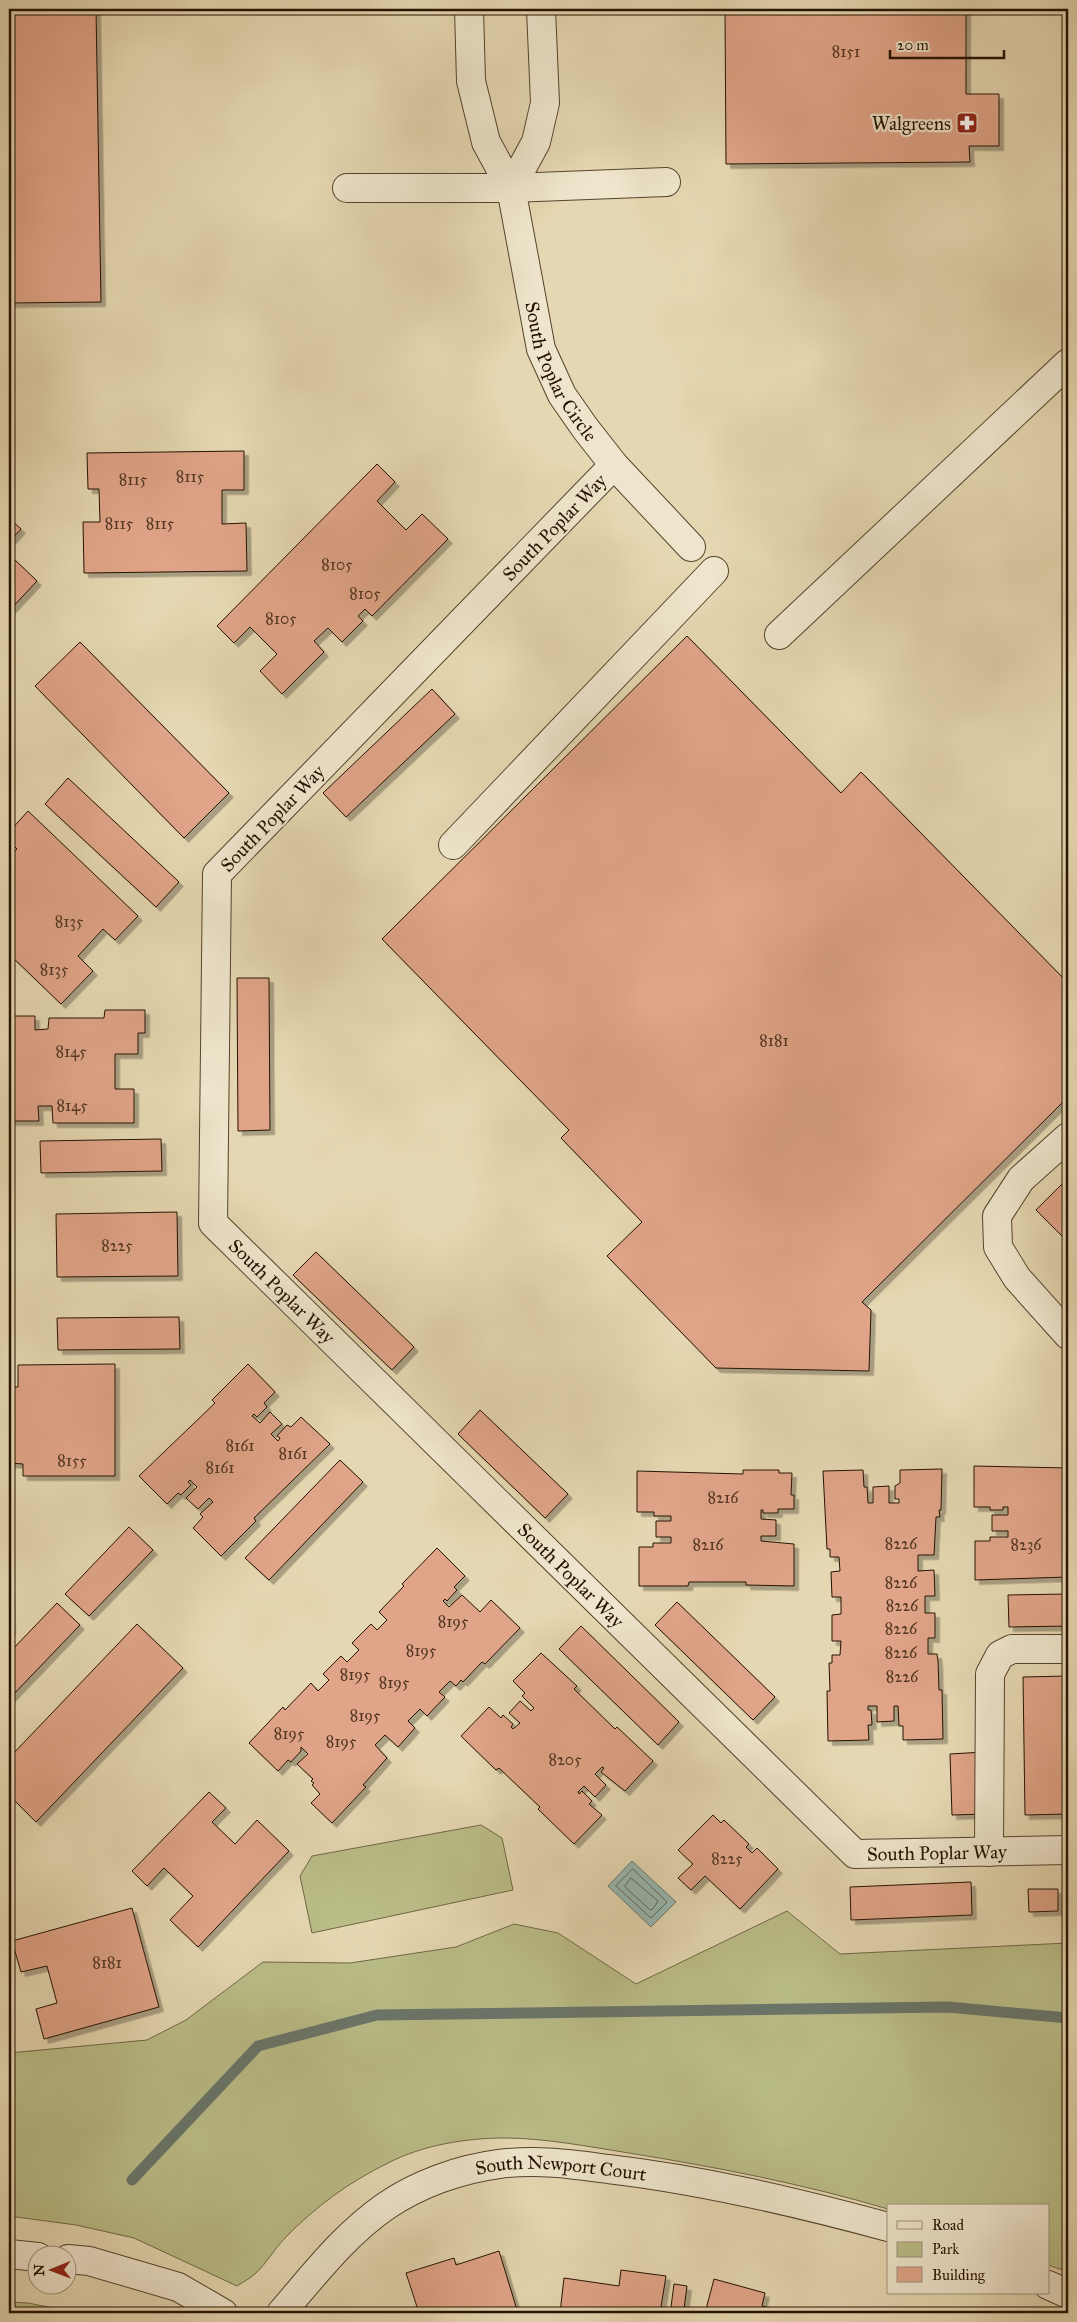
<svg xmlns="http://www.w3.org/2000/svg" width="1077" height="2322" font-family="'IM FELL Great Primer',serif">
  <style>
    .green { fill: #babd88; stroke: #6f6844 }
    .water { fill: #97b8b2; stroke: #69766b }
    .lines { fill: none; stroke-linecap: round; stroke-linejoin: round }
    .shore { stroke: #5e6559; stroke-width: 1 }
    .stream { stroke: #69766b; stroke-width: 11 }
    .building { fill: #e0a488; stroke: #241200; filter: url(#shadow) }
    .minor-casing { stroke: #54432c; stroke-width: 30 }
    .minor { stroke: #eee5cc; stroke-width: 28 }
    .labels { text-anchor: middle; stroke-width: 4.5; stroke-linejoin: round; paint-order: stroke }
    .number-label { font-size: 16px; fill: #533622 }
    .poi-label { font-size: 19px; fill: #241200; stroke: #eee5cc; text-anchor: end }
    .street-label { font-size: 19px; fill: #241200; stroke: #eee5cc }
  </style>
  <defs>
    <filter id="shadow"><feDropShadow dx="4.5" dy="4.5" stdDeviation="0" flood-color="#0004"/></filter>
  </defs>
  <rect width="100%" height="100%" fill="#e5d7b1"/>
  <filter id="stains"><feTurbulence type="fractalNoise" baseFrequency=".004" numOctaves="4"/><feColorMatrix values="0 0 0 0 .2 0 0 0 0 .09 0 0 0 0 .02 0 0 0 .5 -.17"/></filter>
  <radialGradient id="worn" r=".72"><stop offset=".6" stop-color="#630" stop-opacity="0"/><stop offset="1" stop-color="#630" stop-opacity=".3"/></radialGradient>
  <g class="green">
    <polygon points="481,1825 502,1838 513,1890 312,1933 300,1876 312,1856"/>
    <path d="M787,1911L840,1954L1068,1943V2272L1048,2265V2206H888V2209C804,2184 716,2167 629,2153C591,2147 544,2138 505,2138C466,2138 423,2145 388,2163C349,2182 315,2207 285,2238C274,2249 267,2263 256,2273C251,2278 243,2282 237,2286L134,2238L76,2225L9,2216V2053L147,2040L186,2020L263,1962L350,1963L456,1947L514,1924L558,1933L636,1984Z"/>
    <polygon points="9,2302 28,2303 79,2313 9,2313"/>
  </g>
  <polygon class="water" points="632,1861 676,1902 651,1927 608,1886"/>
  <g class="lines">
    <g class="shore">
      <polygon points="633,1869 667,1902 651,1918 616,1886"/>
      <polygon points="631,1878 658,1901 652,1910 649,1909 625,1887"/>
    </g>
    <polyline class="stream" points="132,2180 258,2046 377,2015 948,2007 1068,2018"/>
  </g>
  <g class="building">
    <polygon points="9,9 96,9 101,302 9,303"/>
    <polygon points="725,9 966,9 966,94 999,94 999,146 969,146 970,162 726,164"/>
    <polygon points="244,451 244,490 222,490 222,524 246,523 247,571 84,573 83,522 100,522 99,489 88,489 87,453"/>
    <polygon points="377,464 395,482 377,501 406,530 422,514 448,539 372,616 365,609 358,616 363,621 342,642 328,628 314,641 324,652 282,694 260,671 277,654 250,627 234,643 217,626"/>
    <polygon points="9,518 21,529 9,542"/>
    <polygon points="14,559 37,581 9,611 9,564"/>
    <polygon points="687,636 841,793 861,772 1068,983 1068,1097 862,1302 871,1310 869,1371 716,1368 607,1256 642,1222 561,1138 569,1130 382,939"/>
    <polygon points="80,642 229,793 184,838 35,686"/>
    <polygon points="432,689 455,714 346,817 323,793"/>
    <polygon points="68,778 179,882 156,907 45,804"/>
    <polygon points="28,811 138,916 115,940 103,929 78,956 93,971 61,1004 9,954 9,857 17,849 9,841 9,832"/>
    <polygon points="237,978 269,978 270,1130 238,1131"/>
    <polygon points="105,1010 145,1010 145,1033 138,1033 138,1054 115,1054 115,1089 134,1089 134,1123 53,1123 52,1106 38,1106 39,1121 10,1121 9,1016 35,1016 35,1030 48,1029 49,1018 104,1018"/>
    <polygon points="161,1139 162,1171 41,1173 40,1141"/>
    <polygon points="1068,1178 1068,1242 1036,1210"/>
    <polygon points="177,1212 178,1276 57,1277 56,1214"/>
    <polygon points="316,1252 414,1347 392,1370 293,1275"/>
    <polygon points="179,1317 180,1349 58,1350 57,1318"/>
    <polygon points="115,1364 115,1476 23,1476 23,1464 10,1463 9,1477 9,1387 18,1387 18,1365"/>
    <polygon points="248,1364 275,1392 264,1403 267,1407 257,1417 254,1414 252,1416 260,1423 270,1412 282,1424 271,1434 278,1441 280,1438 277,1436 287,1425 291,1427 301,1417 330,1444 254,1518 256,1521 221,1556 193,1528 203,1517 200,1514 213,1502 209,1498 198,1509 186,1498 197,1487 190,1480 188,1482 191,1485 181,1495 178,1493 167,1504 139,1476 215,1403 212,1400"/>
    <polygon points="480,1410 568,1494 545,1518 458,1434"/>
    <polygon points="340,1460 363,1482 269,1580 245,1558"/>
    <polygon points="974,1466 1068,1468 1068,1577 975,1580 975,1541 990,1541 990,1537 1008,1537 1008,1531 992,1531 992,1515 1008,1515 1008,1507 1003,1507 1003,1510 990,1510 990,1507 974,1507"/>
    <polygon points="942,1469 941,1510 939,1510 940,1517 936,1517 934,1555 918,1555 918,1571 934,1570 935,1596 925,1596 925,1613 935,1613 935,1638 928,1638 928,1654 937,1654 938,1661 939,1690 942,1690 943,1739 903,1740 903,1726 899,1726 898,1706 894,1706 894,1721 877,1722 877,1706 868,1706 868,1710 871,1710 872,1725 868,1725 869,1740 828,1741 827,1691 830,1691 829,1663 832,1663 832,1655 840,1655 841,1641 832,1641 832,1615 841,1614 841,1597 832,1597 831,1572 840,1571 839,1557 830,1557 830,1549 827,1549 823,1471 863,1470 864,1487 867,1487 868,1503 873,1503 873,1487 889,1486 889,1503 899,1503 899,1499 895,1499 895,1486 900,1483 900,1470"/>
    <polygon points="743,1470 779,1470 779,1473 792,1473 791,1495 794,1495 794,1509 778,1509 778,1513 763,1513 763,1510 761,1510 761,1519 776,1520 776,1536 761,1536 761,1541 794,1544 794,1586 746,1585 746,1582 689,1582 688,1586 639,1586 639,1547 653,1547 653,1543 671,1543 671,1537 656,1537 656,1521 671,1521 671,1516 654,1516 654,1512 637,1512 637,1471 743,1474"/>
    <polygon points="129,1527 153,1550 89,1616 65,1594"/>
    <polygon points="437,1548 465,1576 454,1587 457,1590 447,1601 445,1599 443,1601 449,1607 462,1595 480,1612 491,1600 520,1628 485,1664 482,1662 463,1682 461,1680 456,1686 450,1681 439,1692 445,1697 427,1716 420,1709 408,1721 415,1728 398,1747 385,1735 375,1745 387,1758 363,1785 366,1787 332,1823 311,1803 320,1794 312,1785 314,1783 311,1781 313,1779 297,1764 308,1754 301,1747 301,1751 291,1762 288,1760 278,1771 249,1743 283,1707 285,1710 311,1683 318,1691 329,1680 323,1674 341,1656 347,1662 359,1650 352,1643 371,1624 377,1630 387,1620 379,1612 404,1586 402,1584"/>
    <polygon points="9,1589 10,1589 11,1630 9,1630"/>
    <polygon points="1068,1594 1068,1626 1009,1627 1008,1595"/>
    <polygon points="677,1602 775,1697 753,1720 655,1625"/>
    <polygon points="57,1603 80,1625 9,1699 9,1653"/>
    <polygon points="137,1624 183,1668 36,1822 9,1795 9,1758"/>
    <polygon points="581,1626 679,1722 658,1745 559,1649"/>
    <polygon points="541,1653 577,1686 574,1689 615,1729 617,1727 653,1761 625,1791 601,1772 604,1768 602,1767 595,1774 606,1785 595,1797 584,1786 578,1792 579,1794 582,1791 592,1801 589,1804 602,1815 574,1844 538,1809 540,1807 499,1768 496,1770 461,1736 489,1707 501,1718 503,1715 513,1724 511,1727 513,1729 520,1723 509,1713 520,1701 531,1711 534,1708 522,1696 525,1693 513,1681"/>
    <polygon points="1068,1676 1068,1814 1025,1815 1023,1677"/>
    <polygon points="984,1752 985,1814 952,1815 950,1754"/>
    <polygon points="209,1792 226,1808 212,1822 235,1844 257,1820 289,1851 198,1947 170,1920 193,1896 164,1868 147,1886 132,1871"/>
    <polygon points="713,1815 721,1823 724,1820 749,1844 746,1847 752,1853 757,1848 778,1869 740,1909 705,1876 691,1890 678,1878 693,1864 678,1850"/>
    <polygon points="971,1882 972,1915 851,1920 850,1887"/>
    <polygon points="1028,1889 1058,1889 1058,1911 1029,1912"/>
    <polygon points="132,1908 159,2007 44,2039 36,2009 57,2003 47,1966 21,1972 12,1941"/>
    <polygon points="499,2251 518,2313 419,2313 406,2273 454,2258 456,2265"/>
    <polygon points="621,2270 666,2276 660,2313 560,2313 564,2278 619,2286"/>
    <polygon points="714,2279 765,2293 762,2306 788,2313 705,2313"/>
    <polygon points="674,2284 687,2286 684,2309 671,2307"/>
  </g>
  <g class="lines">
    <g class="minor-casing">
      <g id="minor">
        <path id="s1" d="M469,9L471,81L486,142L511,188L541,349L562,395L585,428L614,465L691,547"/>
        <polyline points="347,188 511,188 666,182"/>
        <polyline points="511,188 536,142 545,103 541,9"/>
        <path id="s2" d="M614,465L217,874L213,1223L855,1854L1068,1850"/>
        <polyline points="779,635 1068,363"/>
        <polyline points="453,845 714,571"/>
        <polyline points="1068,1137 1021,1179 997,1216 998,1247 1017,1278 1068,1335"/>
        <polyline points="989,1852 990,1674 1000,1655 1012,1649 1068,1649"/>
        <polyline points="9,2254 38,2257"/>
        <polyline points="68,2259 89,2261 178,2287 223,2313"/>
        <polyline points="1048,2285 1068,2294"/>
        <path id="s3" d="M281,2313C314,2275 344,2235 386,2206C418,2184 460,2169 499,2164C535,2159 572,2164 608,2169C703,2180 796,2202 888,2227"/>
      </g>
    </g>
    <use href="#minor" class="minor"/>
  </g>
  <defs>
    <g id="pharmacy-square" transform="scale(1.125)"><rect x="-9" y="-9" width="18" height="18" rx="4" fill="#8f2418" stroke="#eee5cc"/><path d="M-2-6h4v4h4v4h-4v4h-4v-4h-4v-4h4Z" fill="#fff"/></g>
  </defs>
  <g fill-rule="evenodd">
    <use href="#pharmacy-square" x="967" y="123"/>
  </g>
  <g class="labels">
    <g class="number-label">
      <text x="846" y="57">8151</text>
      <text x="190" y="482">8115</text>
      <text x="133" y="485">8115</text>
      <text x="119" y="529">8115</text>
      <text x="160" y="529">8115</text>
      <text x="337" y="570">8105</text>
      <text x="365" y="599">8105</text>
      <text x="281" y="624">8105</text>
      <text x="69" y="927">8135</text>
      <text x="54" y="975">8135</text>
      <text x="774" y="1046">8181</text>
      <text x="71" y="1057">8145</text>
      <text x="72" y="1111">8145</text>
      <text x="117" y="1251">8225</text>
      <text x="240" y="1451">8161</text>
      <text x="293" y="1459">8161</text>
      <text x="72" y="1466">8155</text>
      <text x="220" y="1473">8161</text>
      <text x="723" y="1503">8216</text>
      <text x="901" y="1549">8226</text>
      <text x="708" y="1550">8216</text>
      <text x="1026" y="1550">8236</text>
      <text x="901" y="1588">8226</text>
      <text x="902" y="1611">8226</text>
      <text x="453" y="1627">8195</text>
      <text x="901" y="1634">8226</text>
      <text x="421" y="1656">8195</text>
      <text x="901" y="1658">8226</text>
      <text x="355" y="1680">8195</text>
      <text x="902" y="1682">8226</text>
      <text x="394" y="1688">8195</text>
      <text x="365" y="1721">8195</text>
      <text x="289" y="1739">8195</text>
      <text x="341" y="1747">8195</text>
      <text x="565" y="1765">8205</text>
      <text x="727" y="1864">8225</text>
      <text x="107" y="1968">8181</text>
    </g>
    <g class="poi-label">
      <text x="951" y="130">Walgreens</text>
    </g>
    <g class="street-label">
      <text dy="7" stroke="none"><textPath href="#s1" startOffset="379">South Poplar Circle</textPath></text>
      <text transform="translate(554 527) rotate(-46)" y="7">South Poplar Way</text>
      <text transform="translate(272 818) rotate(-46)" y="7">South Poplar Way</text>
      <text dy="7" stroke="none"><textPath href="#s2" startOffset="1016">South Poplar Way</textPath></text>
      <text dy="7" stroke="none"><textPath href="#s2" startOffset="1421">South Poplar Way</textPath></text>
      <text dy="7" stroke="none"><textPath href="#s2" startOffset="1901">South Poplar Way</textPath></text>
      <text dy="7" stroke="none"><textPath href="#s3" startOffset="334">South Newport Court</textPath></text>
    </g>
  </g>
  <rect width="1077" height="2322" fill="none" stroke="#e5d7b1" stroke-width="30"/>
  <rect x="10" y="10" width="1057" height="2302" fill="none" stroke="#241200" stroke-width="2.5"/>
  <rect x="15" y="15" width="1047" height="2292" fill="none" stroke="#241200"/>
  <rect x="887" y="2204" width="162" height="90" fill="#eee5cc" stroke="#9d917a"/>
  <rect x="897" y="2221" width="25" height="8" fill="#eee5cc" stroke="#9d917a"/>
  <text x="932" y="2230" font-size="15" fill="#241200">Road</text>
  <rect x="897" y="2242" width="25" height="15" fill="#babd88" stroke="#9d917a"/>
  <text x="932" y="2254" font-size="15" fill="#241200">Park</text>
  <rect x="897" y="2267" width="25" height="15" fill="#e0a488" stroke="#9d917a"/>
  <text x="932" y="2280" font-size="15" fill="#241200">Building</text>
  <g transform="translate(52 2270) rotate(269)"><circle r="24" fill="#eee5cc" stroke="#9d917a"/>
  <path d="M0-4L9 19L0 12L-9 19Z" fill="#8f2418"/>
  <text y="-8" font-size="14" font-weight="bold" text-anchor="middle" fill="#241200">N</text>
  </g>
  <path d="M890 50v8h114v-8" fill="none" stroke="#241200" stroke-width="2.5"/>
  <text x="897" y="50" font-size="15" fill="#241200" stroke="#eee5cc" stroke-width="4" paint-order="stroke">20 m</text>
  <rect width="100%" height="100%" filter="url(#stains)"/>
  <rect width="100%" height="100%" fill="url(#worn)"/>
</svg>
